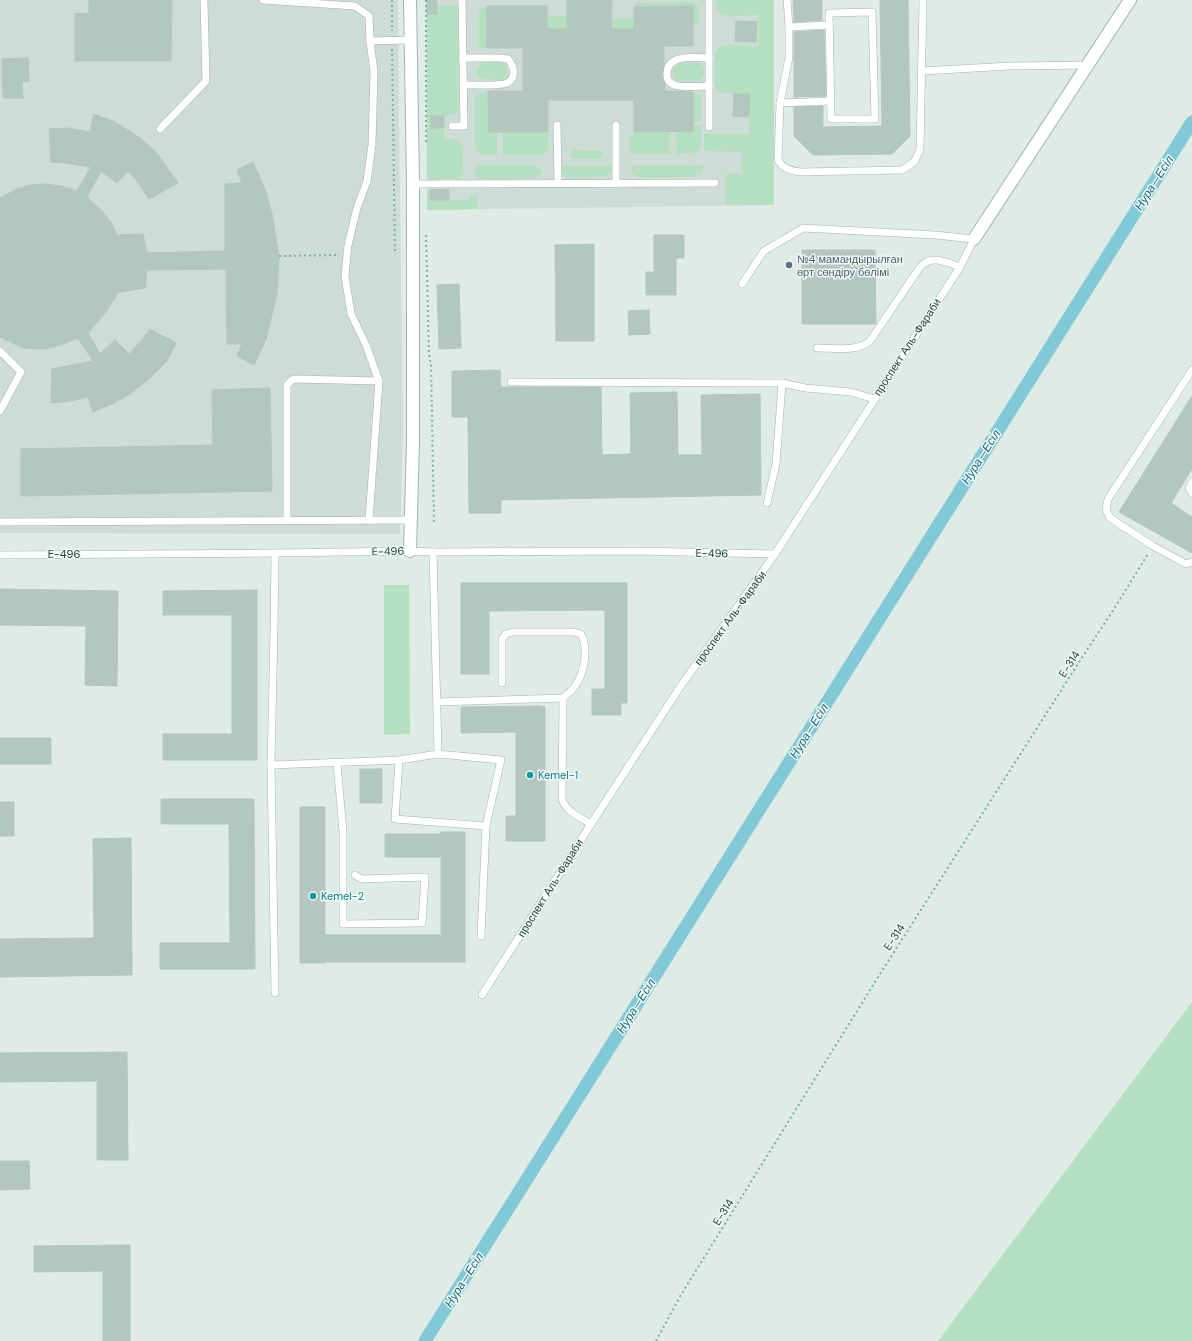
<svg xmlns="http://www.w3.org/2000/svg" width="1192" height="1341" font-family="'DM Sans',sans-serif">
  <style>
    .built { fill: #cddcd5 }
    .green { fill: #b5dfc1 }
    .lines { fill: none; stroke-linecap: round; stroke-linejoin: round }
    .canal { stroke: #81c9d6; stroke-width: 13 }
    .building { fill: #b4c7bf; stroke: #b1c6bd }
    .lane-casing { stroke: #a1b4ad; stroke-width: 8 }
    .street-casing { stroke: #a1b4ad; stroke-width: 14 }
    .path { stroke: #7cb2a1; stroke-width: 2; stroke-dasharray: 2 3; stroke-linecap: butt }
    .lane { stroke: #fff; stroke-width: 7 }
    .street { stroke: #fff; stroke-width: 12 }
    .service-dot { fill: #5c6f8a; stroke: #eff8f4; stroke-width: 1.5 }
    .culture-dot { fill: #0f9aa8; stroke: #eff8f4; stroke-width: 1.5 }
    .labels { text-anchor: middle; stroke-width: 3; stroke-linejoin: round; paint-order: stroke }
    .service-label { font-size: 11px; fill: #4e5e75; stroke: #eff8f4; text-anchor: start }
    .street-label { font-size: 11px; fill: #1e3d35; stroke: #eff8f4 }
    .culture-label { font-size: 11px; fill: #0d838f; stroke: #eff8f4; text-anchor: start }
    .water-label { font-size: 12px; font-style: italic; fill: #146c7e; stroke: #eff8f4 }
  </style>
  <rect width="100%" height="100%" fill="#dfece6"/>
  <g class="built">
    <polygon points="0,0 398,0 399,120 403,430 400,534 0,533"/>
    <polygon points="426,0 774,0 774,205 427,210"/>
  </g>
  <g class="green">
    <path d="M717,0H774V205L726,204V174L742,173V152L704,151V134H749L750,94L720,93L717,91L715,87V53C721,40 746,47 758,46L759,15C746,15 710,21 717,0Z"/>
    <polygon points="694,2 698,7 699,24 693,24 692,6 634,7 636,3"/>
    <polygon points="437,5 459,5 458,111 454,115 444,116 444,139 455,139 463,147 463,173 458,179 427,179 427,14 437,14"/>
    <polygon points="487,6 487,48 482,48 478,45 479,14 480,9"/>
    <rect x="547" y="16" width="20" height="13"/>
    <polygon points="611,18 634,19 634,29 611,29"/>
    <polygon points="483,62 501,62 506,66 507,74 502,80 480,79 477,74 477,68"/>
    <path d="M680,63C685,63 691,62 697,63C707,64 705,76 698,81L676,80L673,75V69Z"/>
    <polygon points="488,91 489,132 497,132 497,154 481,155 475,149 475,98 477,95"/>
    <polygon points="693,93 701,94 701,121 693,121"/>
    <path d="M693,125H701C701,151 705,153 677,154L676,131H693Z"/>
    <polygon points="670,131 670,154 630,154 630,137 634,132"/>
    <polygon points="503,132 548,132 548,148 543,155 503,155"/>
    <polygon points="574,150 599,151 601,151 603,155 601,158 598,159 574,159 571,158 570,155"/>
    <polygon points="479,165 535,165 543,171 539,176 531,178 479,179 474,173 474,170"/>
    <path d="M704,165L701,173L693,177L640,178C633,176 631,172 630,166Z"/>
    <path d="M561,166H612L611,173L606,177L570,178C563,176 561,173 561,166Z"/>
    <polygon points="427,190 430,190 430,200 469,200 469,195 477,195 477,209 427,210"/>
    <polygon points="384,585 409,585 410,734 384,735"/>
    <polygon points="1192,1002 1192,1341 938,1341"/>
  </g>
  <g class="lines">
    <polyline class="canal" points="425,1341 1192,122"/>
  </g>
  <g class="building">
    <polygon points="89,0 172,0 171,61 75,61 75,14 89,13"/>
    <rect x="427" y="0" width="10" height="14"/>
    <polygon points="567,0 612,0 611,29 634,29 634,7 693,6 693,46 664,46 664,64 662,76 665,84 665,91 693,92 693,131 634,132 634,100 548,100 548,132 489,132 488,91 523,91 523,48 487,48 487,6 547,6 547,29 567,29"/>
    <polygon points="793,0 822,0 822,20 794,22"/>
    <polygon points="880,0 908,0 910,136 892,154 813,155 794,136 794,107 823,106 823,127 882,126"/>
    <polygon points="736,21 757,22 756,42 735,41"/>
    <polygon points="824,30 826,96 794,97 794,32"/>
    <polygon points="28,58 29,81 22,82 23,98 3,98 2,59"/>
    <polygon points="734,94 750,94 749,117 733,116"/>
    <polygon points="94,114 115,122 140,138 156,152 178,183 149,199 135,178 128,171 117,183 101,171 87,197 102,211 111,222 117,235 143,234 147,253 225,251 225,184 242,183 237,170 253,162 266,192 272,214 279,256 277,294 271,318 266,339 254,365 237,356 242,344 227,344 226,269 147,270 145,288 119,292 105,313 88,333 100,354 115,340 129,354 141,341 150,329 176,343 167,361 148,380 130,394 114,403 93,412 88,397 70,401 51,403 52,369 93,361 78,338 66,343 45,349 23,348 0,337 0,198 17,189 30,185 44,184 61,186 77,191 91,167 67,163 51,162 49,129 67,128 90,132"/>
    <rect x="431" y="116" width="13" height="12"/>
    <polygon points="449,189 449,200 430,200 430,190"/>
    <polygon points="654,235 684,235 684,258 676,258 676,295 646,295 646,272 654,272"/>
    <polygon points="594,244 594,341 556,341 555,245"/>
    <polygon points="802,250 875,250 876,324 802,324"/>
    <polygon points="459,284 461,348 439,349 437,285"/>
    <polygon points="649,310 650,334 629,335 628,311"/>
    <polygon points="500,370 501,387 601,387 602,455 631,454 630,393 677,392 678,455 702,455 701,395 760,394 761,495 501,500 501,513 469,513 468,417 452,417 452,371"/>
    <polygon points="270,388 272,491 21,496 21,449 213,445 212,390"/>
    <polygon points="1192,396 1192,469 1171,503 1192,517 1192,553 1119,512"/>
    <polygon points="461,583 627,583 627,703 621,703 621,715 592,715 592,689 605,689 605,610 489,611 489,674 461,674"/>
    <polygon points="0,589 118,591 117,686 85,685 86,626 0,625"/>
    <polygon points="257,590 257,760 163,760 163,734 232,734 232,615 163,615 163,591"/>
    <polygon points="540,706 545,707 545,841 506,841 506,816 516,816 516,732 461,733 461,707"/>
    <rect x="0" y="738" width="51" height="26"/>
    <rect x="360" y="769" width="22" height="34"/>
    <polygon points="161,799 254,799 255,969 160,969 160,943 230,943 229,824 161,824"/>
    <rect x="0" y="802" width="14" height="34"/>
    <polygon points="300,807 325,807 325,935 441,935 441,857 385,857 385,834 441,834 441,832 465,832 465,962 325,962 325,963 300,963"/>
    <polygon points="131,838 132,975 0,977 0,939 94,938 93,839"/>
    <polygon points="127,1052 128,1160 97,1160 97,1081 0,1082 0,1053"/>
    <polygon points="0,1161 29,1161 30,1189 0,1190"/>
    <polygon points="130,1245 130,1341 103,1341 103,1271 34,1272 34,1246"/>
  </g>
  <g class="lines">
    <g class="lane-casing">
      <g id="lane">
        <polyline points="263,0 355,6 369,16 370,41 374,72 372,145 367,181 357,208 348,245 345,276 351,314 366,345 379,381 369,520"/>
        <polyline points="787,0 789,27 830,25"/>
        <polygon points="872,12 875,119 831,119 829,13"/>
        <polyline points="789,27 789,57 780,103 831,101"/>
        <polyline points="370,41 411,40"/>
        <path d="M463,58H500L508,59C514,66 517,78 507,83C502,86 472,85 463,85"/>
        <polyline points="922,71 1010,66 1088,65"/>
        <path d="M709,86C700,86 682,88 674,85C670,83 667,80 667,76C665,53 694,58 709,58"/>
        <path d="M780,103L778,160C783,169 791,171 801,172L902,170L914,162L920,150L923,0"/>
        <polyline points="557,125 558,184"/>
        <polyline points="452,126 464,126 462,0"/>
        <polyline points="709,127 709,0"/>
        <polyline points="160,129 206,81 204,0"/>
        <polyline points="413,184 715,183"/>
        <polyline points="616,184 616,125"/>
        <path d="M817,348C834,348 857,352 870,341L920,267C932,254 945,262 960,267"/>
        <polyline points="0,351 21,372 0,411"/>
        <polyline points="1192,370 1108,499 1106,509 1110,518 1153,546 1186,564 1192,562"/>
        <polyline points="511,382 782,383 805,388 851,392 874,399"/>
        <polyline points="1192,482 1189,488 1192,493"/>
        <polyline points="767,503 776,464 782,383"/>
        <polyline points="287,521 287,385 292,380 296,379 379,381"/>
        <polyline points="0,522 412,520"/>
        <polyline points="433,552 438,754 501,760 486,826 481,936"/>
        <polyline points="275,553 274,631 271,765 275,993"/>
        <polyline points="0,555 275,553 410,551 433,552 635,551 775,554"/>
        <path d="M563,698L562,799C566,812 580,817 591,824"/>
        <path d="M437,702L563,698C567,694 572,691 575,686C584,674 589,648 581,634L574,632H513L506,634L502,639V683"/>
        <polyline points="399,760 395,819 486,826"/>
        <polyline points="337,763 343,831 343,924 422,923 425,877 362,879 355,875"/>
        <polyline points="271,765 399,760 438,754"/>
        <polyline points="482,995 591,824 680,687 775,554 960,267 974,239 935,235 803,228 764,251 742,284"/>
      </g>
    </g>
    <g class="street-casing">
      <g id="street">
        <polyline points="410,0 413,184 413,441 410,551"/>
        <polyline points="974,239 1130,0"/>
      </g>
    </g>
    <g class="path">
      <polyline points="392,0 392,31"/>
      <polyline points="426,0 426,143"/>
      <polyline points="392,49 395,253"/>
      <polyline points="426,235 429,354 431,365 434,522"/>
      <polyline points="279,256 338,255"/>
      <polyline points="656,1341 682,1293 880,974 1083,656 1114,609 1148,554"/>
    </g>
    <use href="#lane" class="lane"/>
    <use href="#street" class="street"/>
  </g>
  <circle class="service-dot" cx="789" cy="265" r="4"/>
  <g class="culture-dot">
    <circle cx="530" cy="775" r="4"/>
    <circle cx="313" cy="896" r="4"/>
  </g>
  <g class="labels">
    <g class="service-label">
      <text x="797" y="263">№4 мамандырылған<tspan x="797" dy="13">өрт сөндіру бөлімі</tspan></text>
    </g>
    <g class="street-label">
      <text transform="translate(907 347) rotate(-57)" y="4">проспект Аль-Фараби</text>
      <text transform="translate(388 551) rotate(-1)" y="4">E-496</text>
      <text transform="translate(712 553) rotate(1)" y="4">E-496</text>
      <text x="64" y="558">E-496</text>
      <text transform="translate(730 618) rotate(-54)" y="4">проспект Аль-Фараби</text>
      <text transform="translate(1069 664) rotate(-57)" y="4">E-314</text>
      <text transform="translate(550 888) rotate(-58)" y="4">проспект Аль-Фараби</text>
      <text transform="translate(894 937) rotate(-57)" y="4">E-314</text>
      <text transform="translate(723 1212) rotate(-58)" y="4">E-314</text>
    </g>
    <g class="culture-label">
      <text x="538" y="779">Kemel-1</text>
      <text x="321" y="900">Kemel-2</text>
    </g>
    <g class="water-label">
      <text transform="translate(1154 183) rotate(-58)" y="4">Нура—Есіл</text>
      <text transform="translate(981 457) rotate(-58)" y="4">Нура—Есіл</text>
      <text transform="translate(809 731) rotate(-58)" y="4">Нура—Есіл</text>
      <text transform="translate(636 1006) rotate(-58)" y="4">Нура—Есіл</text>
      <text transform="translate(464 1280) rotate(-58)" y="4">Нура—Есіл</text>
    </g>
  </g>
</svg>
